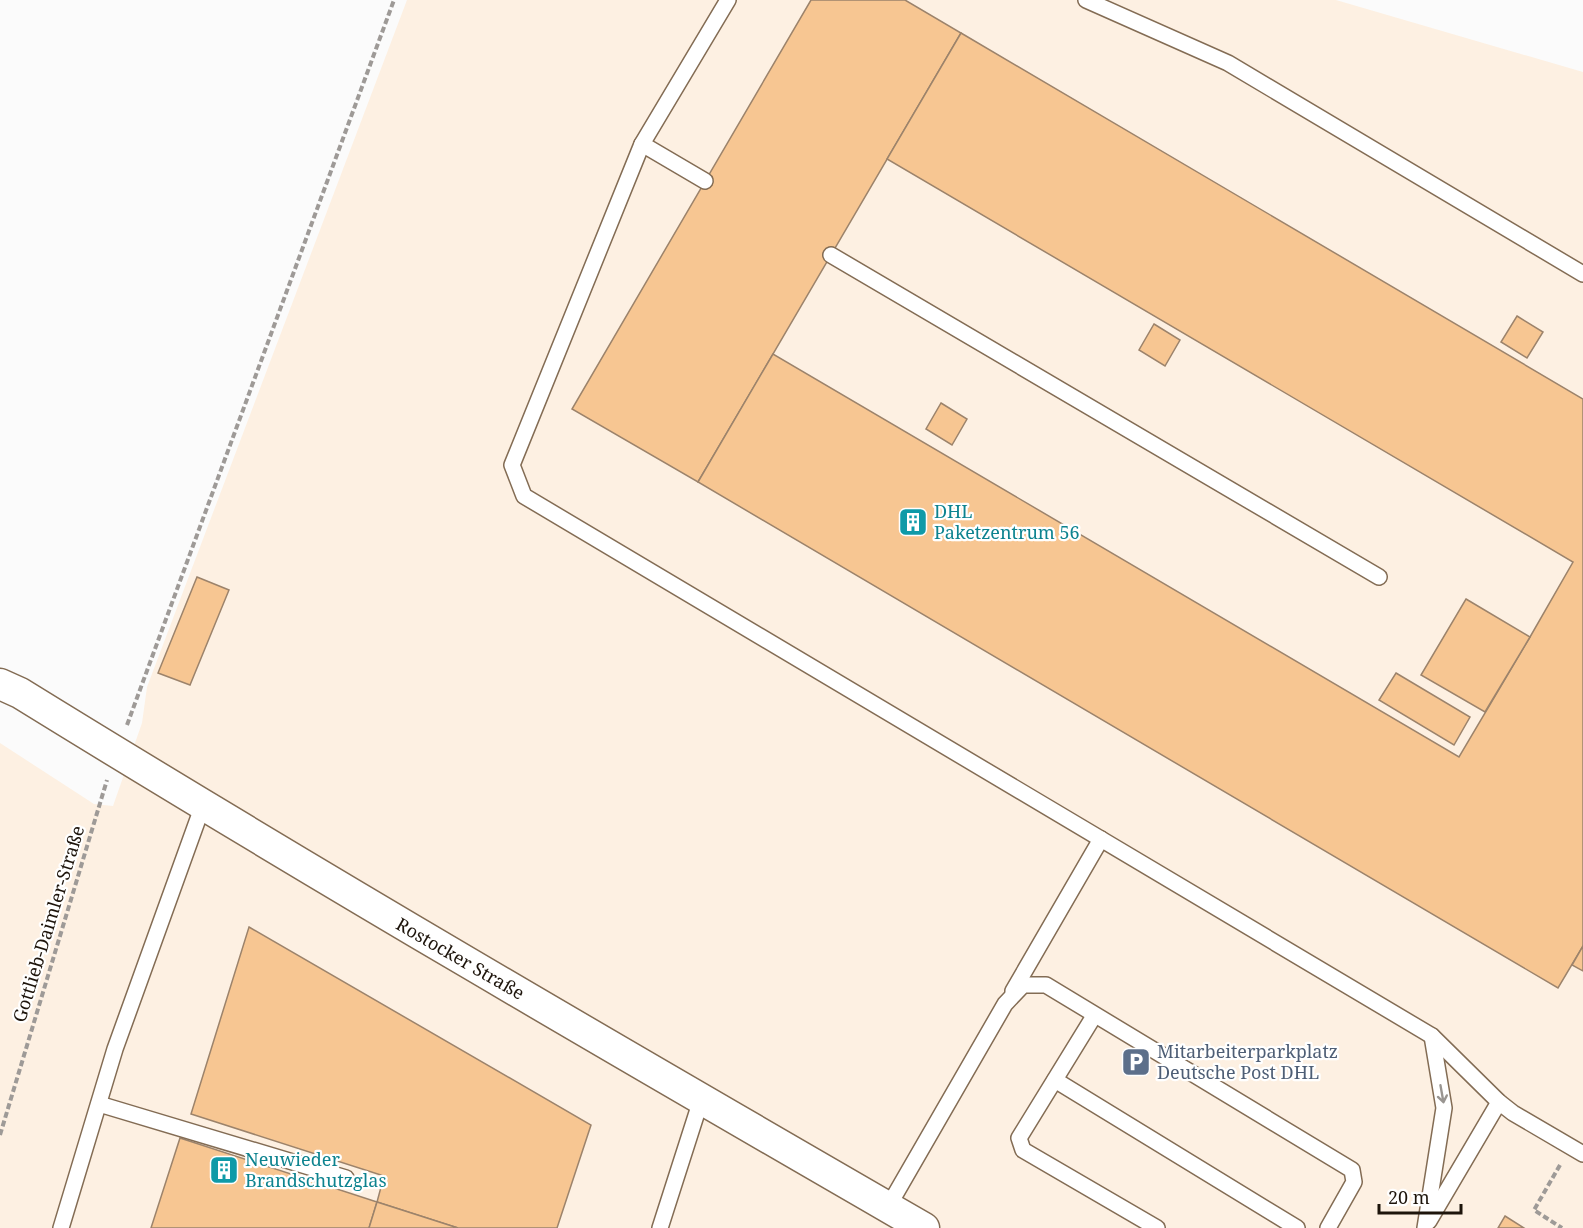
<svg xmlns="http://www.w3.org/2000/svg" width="1583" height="1228" font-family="'Noto Serif',serif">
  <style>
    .built { fill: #fdf0e2 }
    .building { fill: #f7c692; stroke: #9c836b; stroke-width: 1.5 }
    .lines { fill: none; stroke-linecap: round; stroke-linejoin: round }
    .lane-casing { stroke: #836c54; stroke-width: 18 }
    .street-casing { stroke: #836c54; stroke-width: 33 }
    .path { stroke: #9e9a97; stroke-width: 4; stroke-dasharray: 6 3; stroke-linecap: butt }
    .lane { stroke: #fff; stroke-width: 15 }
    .street { stroke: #fff; stroke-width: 30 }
    .oneway { stroke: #999591 }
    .labels { text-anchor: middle; stroke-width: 4.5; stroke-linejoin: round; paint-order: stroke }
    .culture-label { font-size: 18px; fill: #0d838f; stroke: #fff; text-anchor: start }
    .street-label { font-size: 18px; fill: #1d140b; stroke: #fff }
    .service-label { font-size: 18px; fill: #4e5e75; stroke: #fff; text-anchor: start }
  </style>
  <rect width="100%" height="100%" fill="#fbfbfb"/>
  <polygon class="built" points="407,0 1336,0 1583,72 1583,1228 0,1228 0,743 94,804 113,806 142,723 147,687"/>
  <g class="building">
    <polygon points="811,0 905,0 961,33 698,482 572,409"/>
    <polygon points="961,33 1583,399 1583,946 1558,988 698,482 773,354 1459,757 1530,637 1573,562 887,159"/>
    <polygon points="1517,316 1543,332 1527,358 1501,342"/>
    <polygon points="1154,324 1180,340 1165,366 1139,350"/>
    <polygon points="941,403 967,419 952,445 926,429"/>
    <polygon points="197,577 229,590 190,685 158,673"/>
    <polygon points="1466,599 1530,637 1485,712 1421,675"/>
    <polygon points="1396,673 1470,717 1454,745 1379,700"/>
    <polygon points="249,927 591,1125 557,1228 458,1228 377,1202 384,1176 191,1114"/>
    <polygon points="1583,946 1583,971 1572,965"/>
    <polygon points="180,1138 377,1202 369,1228 151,1228"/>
    <polygon points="377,1202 458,1228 369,1228"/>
    <polygon points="1505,1216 1524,1228 1498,1228"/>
  </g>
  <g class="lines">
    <g class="lane-casing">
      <g id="lane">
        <polyline points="728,0 642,144 512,465 524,496 1432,1036 1499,1102 1513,1113 1583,1154"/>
        <polyline points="1086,0 1228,63 1583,274"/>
        <polyline points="642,144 705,181"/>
        <polyline points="831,255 1379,577"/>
        <polyline points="1013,991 1101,839"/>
        <polyline points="1094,1016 1019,1138 1023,1150 1157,1228"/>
        <polyline points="1055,1080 1297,1228"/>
        <polyline points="99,1104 346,1178"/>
        <polyline points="888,1207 1005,1004 1023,985 1046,985 1352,1170 1354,1182 1328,1228"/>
        <polyline points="1429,1221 1499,1102"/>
        <polyline points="61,1228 115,1049 203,805"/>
        <polyline points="660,1228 701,1100"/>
        <polyline points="1425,1228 1444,1108 1432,1036"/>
      </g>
    </g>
    <g class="street-casing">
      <path id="street" d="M0,684L20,693C318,877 621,1053 924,1228"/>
    </g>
    <g class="path">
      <polyline points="127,725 394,0"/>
      <polyline points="0,1135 107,780"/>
      <polyline points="1560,1165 1534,1210 1562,1228"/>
    </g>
    <use href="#lane" class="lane"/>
    <use href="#street" class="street"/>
  </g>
  <defs><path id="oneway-shaft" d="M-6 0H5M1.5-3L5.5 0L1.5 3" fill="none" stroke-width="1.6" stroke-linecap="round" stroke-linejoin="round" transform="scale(1.5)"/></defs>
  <use class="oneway" href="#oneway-shaft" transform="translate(1442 1094) rotate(80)"/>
  <defs>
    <g id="building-square" transform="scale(1.5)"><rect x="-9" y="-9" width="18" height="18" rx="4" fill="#0f9aa8" stroke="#fff"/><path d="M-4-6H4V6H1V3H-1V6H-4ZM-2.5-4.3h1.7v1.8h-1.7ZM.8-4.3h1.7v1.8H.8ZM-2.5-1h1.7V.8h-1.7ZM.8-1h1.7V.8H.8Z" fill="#fff"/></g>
    <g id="parking-square" transform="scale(1.5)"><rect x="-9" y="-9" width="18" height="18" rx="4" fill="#5c6f8a" stroke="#fff"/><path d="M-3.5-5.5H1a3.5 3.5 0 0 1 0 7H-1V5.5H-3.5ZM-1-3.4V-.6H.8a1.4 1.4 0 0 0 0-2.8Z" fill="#fff"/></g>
  </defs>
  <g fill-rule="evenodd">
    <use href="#building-square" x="913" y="522"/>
    <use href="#parking-square" x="1136" y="1062"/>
    <use href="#building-square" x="224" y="1170"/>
  </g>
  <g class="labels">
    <g class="culture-label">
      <text x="934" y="518">DHL<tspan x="934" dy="21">Paketzentrum 56</tspan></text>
      <text x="245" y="1166">Neuwieder<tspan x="245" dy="21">Brandschutzglas</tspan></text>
    </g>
    <g class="street-label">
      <text transform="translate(49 924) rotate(-73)" y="6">Gottlieb-Daimler-Straße</text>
      <text transform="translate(460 959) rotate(30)" y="6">Rostocker Straße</text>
    </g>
    <g class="service-label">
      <text x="1157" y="1058">Mitarbeiterparkplatz<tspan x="1157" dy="21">Deutsche Post DHL</tspan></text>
    </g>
  </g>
  <path d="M1379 1204v9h82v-9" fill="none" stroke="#1d140b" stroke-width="3"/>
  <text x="1388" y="1204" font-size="18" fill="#1d140b" stroke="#ffffff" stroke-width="4.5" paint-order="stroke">20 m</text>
</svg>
